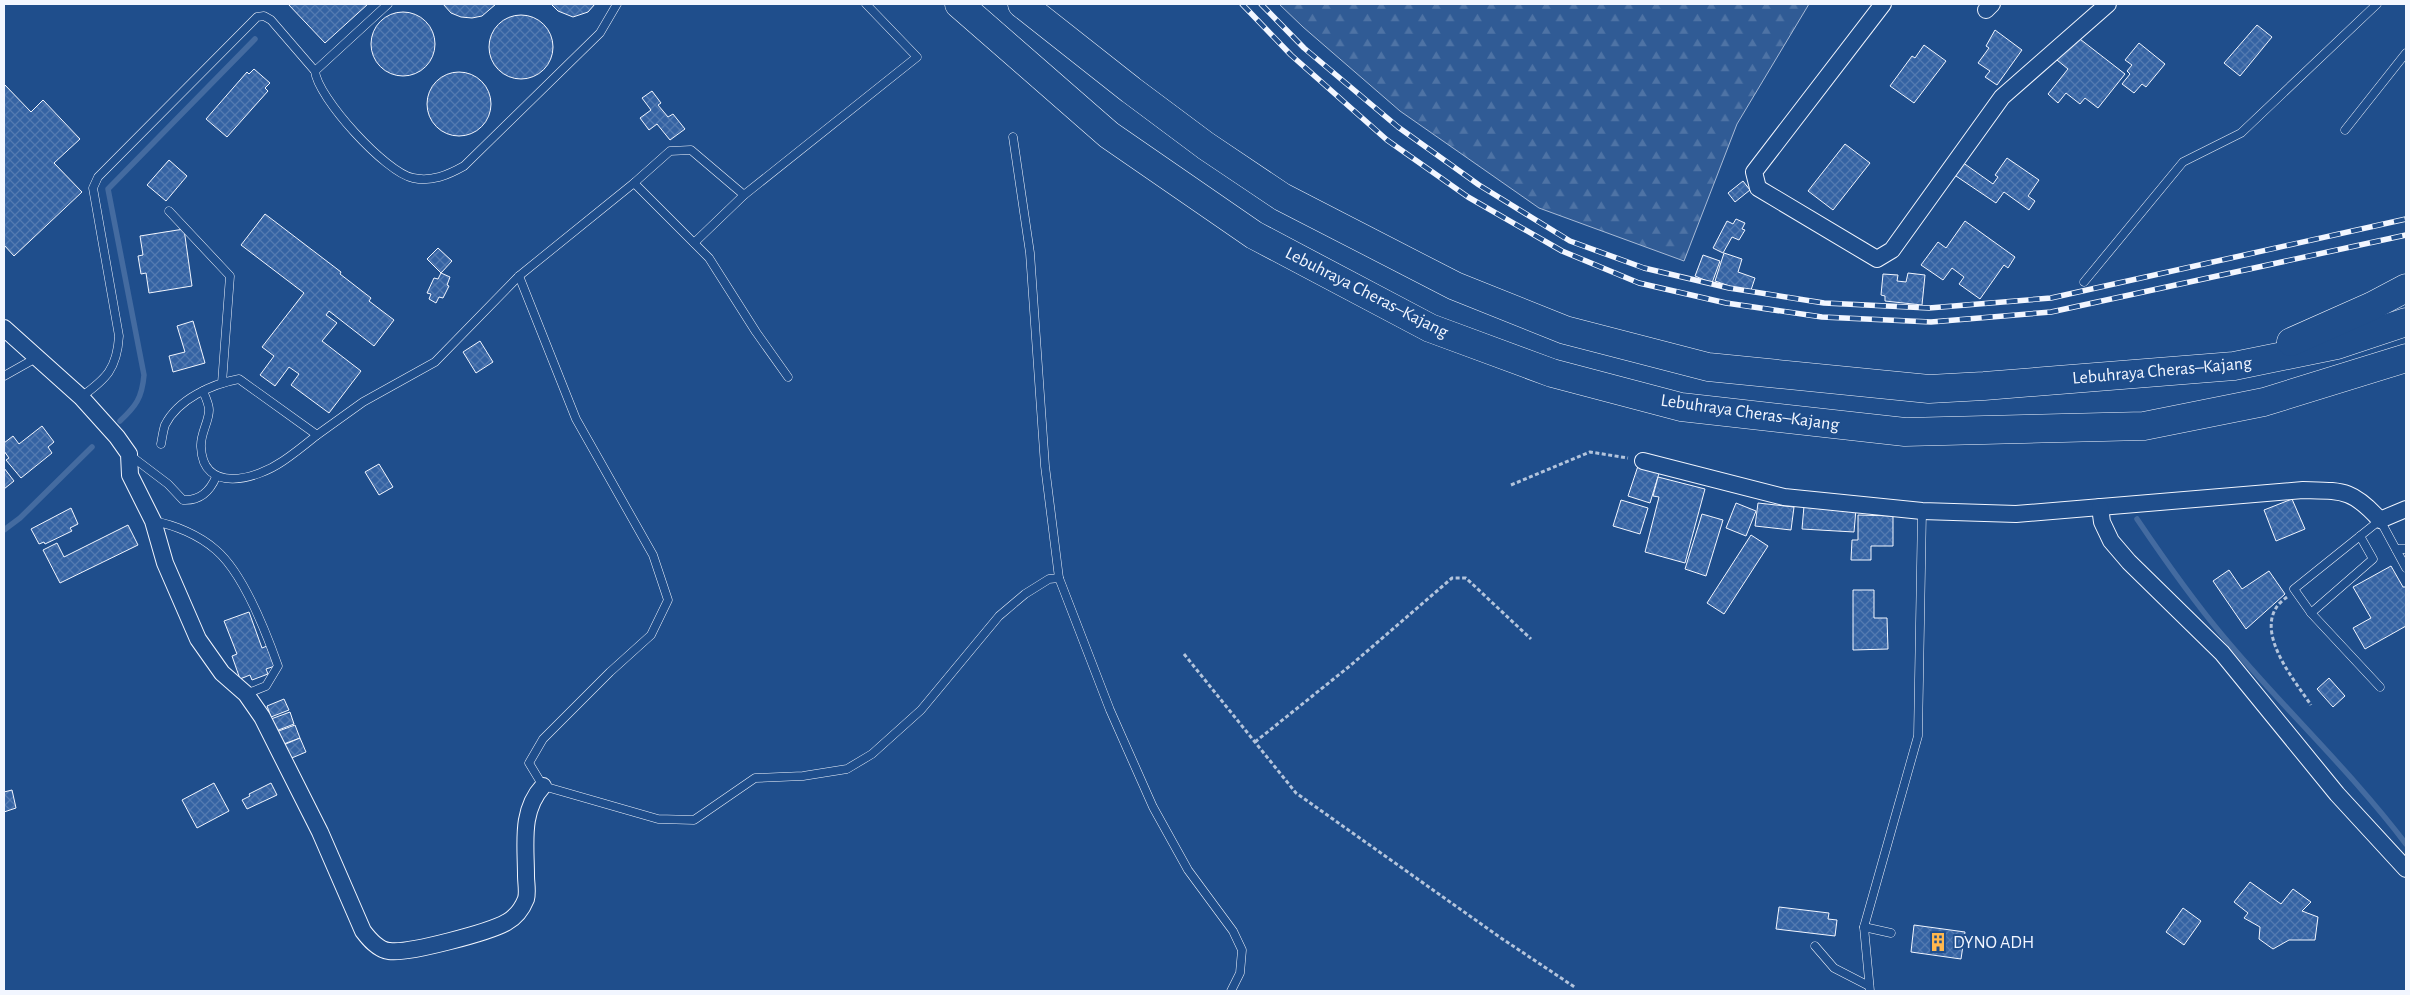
<svg xmlns="http://www.w3.org/2000/svg" width="2410" height="995" font-family="'Alegreya Sans',sans-serif">
  <style>
    .forest { fill: url(#forest-firs); stroke: #a8bbd7 }
    .lines { fill: none; stroke-linecap: round; stroke-linejoin: round }
    .stream { stroke: #446ba0; stroke-width: 5.5 }
    .building { fill: url(#building-cross-hatch); stroke: #f2f6ff }
    .lane-casing { stroke: #f2f6ff; stroke-width: 9 }
    .street-casing { stroke: #f2f6ff; stroke-width: 18 }
    .highway-casing { stroke: #f2f6ff; stroke-width: 29 }
    .path { stroke: #b3c4dc; stroke-width: 3; stroke-dasharray: 4 2.5; stroke-linecap: butt }
    .lane { stroke: #1f4e8c; stroke-width: 8 }
    .street { stroke: #1f4e8c; stroke-width: 16 }
    .highway { stroke: #1f4e8c; stroke-width: 28 }
    .rail-casing { stroke: #f2f6ff; stroke-width: 5.5 }
    .rail { stroke: #1f4e8c; stroke-width: 4; stroke-dasharray: 11; stroke-linecap: butt }
    .labels { text-anchor: middle; stroke-width: 4; stroke-linejoin: round; paint-order: stroke }
    .street-label { font-size: 18px; fill: #f2f6ff; stroke: #1f4e8c }
    .poi-label { font-size: 18px; fill: #f2f6ff; stroke: #1f4e8c; text-anchor: start }
  </style>
  <defs>
    <pattern id="forest-firs" width="22" height="20" patternUnits="userSpaceOnUse" patternTransform="scale(1.25)"><rect width="22" height="20" fill="#305b95"/><path d="M5 1l3.5 6h-7zM16 11l3.5 6h-7z" fill="#4e73a5"/></pattern>
    <pattern id="building-cross-hatch" width="8" height="8" patternUnits="userSpaceOnUse" patternTransform="scale(1.25)"><rect width="8" height="8" fill="#3563a3"/><path d="M0 0l8 8M0 8l8-8" fill="none" stroke="#537ab1"/></pattern>
  </defs>
  <rect width="100%" height="100%" fill="#1f4e8c"/>
  <polygon class="forest" points="1279,4 1809,4 1737,124 1684,261 1539,208 1400,111 1303,27"/>
  <g class="lines">
    <g class="stream">
      <path d="M120,421C136,406 142,398 144,375L108,189L255,39"/>
      <path d="M2137,519C2164,559 2192,599 2223,636C2282,707 2350,770 2406,844"/>
      <polyline points="4,530 20,518 92,447"/>
    </g>
  </g>
  <g class="building">
    <polygon points="288,4 368,4 325,43"/>
    <polygon points="443,4 496,4 482,16 472,18 461,17 451,13"/>
    <polygon points="551,4 595,4 588,12 573,17 558,11"/>
    <circle cx="403" cy="44" r="32"/>
    <circle cx="521" cy="47" r="32"/>
    <polygon points="2257,25 2272,37 2240,76 2224,63"/>
    <polygon points="1995,30 2022,50 1997,85 1985,77 1990,71 1978,63 1989,48 1986,46"/>
    <polygon points="2076,36 2125,74 2098,108 2085,98 2080,104 2066,93 2058,103 2048,94 2068,69 2057,60"/>
    <polygon points="2139,43 2165,64 2146,87 2142,84 2134,93 2122,84 2130,74 2127,71 2132,65 2125,60"/>
    <polygon points="1924,45 1946,61 1914,103 1890,86 1912,56 1915,58"/>
    <polygon points="254,69 270,83 265,88 268,91 227,137 206,119 247,72 249,74"/>
    <circle cx="459" cy="104" r="32"/>
    <polygon points="4,84 31,112 43,100 80,139 54,163 82,192 14,256 4,245"/>
    <polygon points="652,91 661,103 658,105 668,117 673,114 685,129 670,140 657,124 649,130 640,118 651,110 642,98"/>
    <polygon points="1845,144 1870,163 1833,210 1808,191"/>
    <polygon points="2007,158 2039,180 2028,196 2035,201 2029,210 2004,192 1996,203 1953,174 1962,162 1993,184 1998,177 1995,175"/>
    <polygon points="169,160 187,176 166,201 147,185"/>
    <polygon points="1743,181 1750,190 1735,202 1728,193"/>
    <polygon points="265,214 341,272 340,274 371,298 369,301 394,320 374,346 329,311 326,315 337,323 322,341 361,371 329,413 291,385 299,374 289,367 275,386 260,375 274,356 262,347 304,293 241,245"/>
    <polygon points="1736,219 1745,223 1742,229 1745,230 1739,240 1732,237 1723,253 1713,248 1727,221 1733,224"/>
    <polygon points="1965,221 2015,257 2008,268 2004,265 1980,299 1959,284 1964,277 1952,268 1943,280 1921,265 1938,242 1946,248"/>
    <polygon points="184,229 192,286 149,293 146,273 141,274 138,256 143,255 140,236"/>
    <polygon points="438,248 452,261 441,273 427,259"/>
    <polygon points="1724,253 1742,259 1738,272 1755,278 1750,293 1715,281"/>
    <polygon points="1703,255 1720,261 1712,283 1695,276"/>
    <polygon points="441,273 450,277 447,285 449,286 443,298 439,297 436,303 429,299 431,294 427,293 434,278 438,279"/>
    <polygon points="1908,273 1925,275 1922,305 1885,301 1885,296 1881,295 1883,274 1898,275 1897,281 1906,282"/>
    <polygon points="193,321 205,363 173,372 169,356 185,352 177,326"/>
    <polygon points="480,341 493,362 476,373 463,352"/>
    <polygon points="42,426 54,442 48,447 52,453 21,478 6,460 9,458 4,451 4,443 13,436 19,444"/>
    <polygon points="1639,463 1660,470 1650,503 1628,496"/>
    <polygon points="379,464 393,487 379,495 365,472"/>
    <polygon points="4,468 14,481 4,489"/>
    <polygon points="1658,477 1705,489 1685,563 1645,552 1659,497 1653,496"/>
    <polygon points="2292,499 2305,529 2276,541 2264,510"/>
    <polygon points="1621,500 1648,508 1640,534 1613,526"/>
    <polygon points="1736,503 1756,511 1746,536 1726,528"/>
    <polygon points="1758,503 1794,507 1791,530 1755,526"/>
    <polygon points="1804,506 1856,509 1854,532 1802,529"/>
    <polygon points="71,508 78,524 70,528 72,531 45,544 44,542 39,544 31,529"/>
    <polygon points="1702,514 1723,520 1706,576 1685,569"/>
    <polygon points="1858,515 1893,516 1893,546 1871,546 1871,560 1851,560 1852,540 1858,540"/>
    <polygon points="128,525 138,545 60,583 43,550 57,543 64,557"/>
    <polygon points="1751,535 1768,546 1724,614 1707,603"/>
    <polygon points="2391,566 2403,587 2406,587 2406,626 2365,649 2353,628 2371,618 2353,587"/>
    <polygon points="2229,570 2242,589 2269,571 2285,594 2246,629 2213,581"/>
    <polygon points="1853,590 1874,590 1874,618 1887,618 1888,649 1853,650"/>
    <polygon points="249,612 262,648 267,646 275,666 266,669 268,674 252,680 250,675 240,679 232,656 237,654 224,621"/>
    <polygon points="2329,678 2345,696 2333,707 2317,689"/>
    <polygon points="284,699 289,710 271,717 267,706"/>
    <polygon points="290,712 294,724 276,731 271,719"/>
    <polygon points="295,725 300,738 281,745 276,732"/>
    <polygon points="300,738 306,752 287,760 281,746"/>
    <polygon points="214,783 229,811 197,828 182,800"/>
    <polygon points="271,783 277,795 247,809 242,800 250,796 249,794"/>
    <polygon points="12,790 16,808 4,812 4,792"/>
    <polygon points="2250,882 2281,904 2293,889 2311,902 2302,911 2318,917 2315,940 2289,940 2273,949 2259,939 2260,927 2244,918 2248,913 2234,902"/>
    <polygon points="1779,907 1829,913 1828,919 1837,920 1835,936 1776,929"/>
    <polygon points="2183,908 2201,921 2184,945 2166,932"/>
    <polygon points="1914,925 1965,932 1961,959 1911,952"/>
  </g>
  <g class="lines">
    <g class="lane-casing">
      <g id="lane">
        <path d="M388,4L315,71C317,97 386,173 413,178C432,182 448,175 464,166L600,33L617,4"/>
        <polyline points="2345,130 2406,53"/>
        <polyline points="634,183 670,151 691,150 744,195"/>
        <polyline points="169,211 230,276 222,383"/>
        <polyline points="694,243 744,195 917,57 866,4"/>
        <polyline points="519,276 576,419 653,555 668,600 651,635 610,672 543,739 529,763 543,786 658,819 694,820 755,778 803,776 847,769 872,754 921,710 999,616 1025,594 1049,579 1059,578 1045,466 1030,253 1013,137"/>
        <polyline points="2084,282 2183,162 2241,133 2377,4"/>
        <polyline points="4,376 36,358"/>
        <path d="M203,391C205,396 209,404 209,410C209,422 200,434 201,447C203,495 257,479 283,461C295,453 306,444 317,435"/>
        <path d="M81,397C106,379 117,369 119,336L93,188L98,177L257,17L264,16L271,20L315,71"/>
        <path d="M161,444C162,439 163,431 165,425C178,399 212,384 239,379L317,435L363,402L435,362L519,276L634,183L709,258L756,332L788,377"/>
        <path d="M131,456L168,484L183,500C200,501 210,491 216,477"/>
        <path d="M153,521C175,525 199,535 216,550C244,574 266,632 278,666L266,686L246,694"/>
        <polyline points="2396,549 2406,549"/>
        <polyline points="1059,578 1110,710 1153,807 1188,870 1233,931 1242,950 1240,973 1231,991"/>
        <polyline points="2311,613 2373,559 2360,536"/>
        <polyline points="2380,687 2311,613 2294,589 2380,520 2406,568"/>
        <polyline points="1864,927 1891,933"/>
        <polyline points="1815,946 1834,968 1869,986"/>
        <polyline points="1870,991 1864,927 1918,736 1922,511"/>
      </g>
    </g>
    <g class="street-casing">
      <g id="street">
        <polyline points="1883,4 1754,172 1758,188 1877,259 1892,250 2002,97 2108,4"/>
        <polyline points="1986,10 1992,4"/>
        <path d="M4,328L81,397L117,437L129,454L130,475L153,521L165,563L198,639L222,673L246,694L262,717L320,832L363,931C369,939 378,950 389,951C408,954 490,932 507,922C516,917 522,909 526,899C528,892 526,883 526,876C526,844 520,811 543,786"/>
        <path d="M1643,461L1784,497L1922,511L2016,514L2303,490C2343,491 2352,489 2380,520L2406,509"/>
        <polyline points="2100,507 2102,522 2111,541 2129,562 2222,653 2337,794 2406,869"/>
      </g>
    </g>
    <g class="highway-casing">
      <g id="highway">
        <polyline points="959,4 1109,135 1254,235 1430,328 1552,373 1681,407 1905,432 2144,426 2264,402 2406,358"/>
        <polyline points="1022,4 1131,90 1206,146 1282,197 1455,286 1565,330 1708,367 1929,389 1984,386 2234,366 2337,345 2406,322"/>
        <polyline points="2291,342 2372,306 2406,288"/>
      </g>
    </g>
    <g class="path">
      <polyline points="1511,485 1590,452 1628,458"/>
      <path d="M2287,597C2283,600 2278,604 2276,608C2258,637 2295,681 2311,705"/>
      <polyline points="1184,654 1296,793 1501,938 1576,988"/>
      <polyline points="1255,742 1351,665 1452,578 1466,578 1531,639"/>
    </g>
    <use href="#lane" class="lane"/>
    <use href="#street" class="street"/>
    <use href="#highway" class="highway"/>
    <g class="rail-casing">
      <g id="rail">
        <polyline points="1242,4 1291,55 1387,140 1468,197 1562,251 1639,283 1726,303 1822,317 1931,322 2051,312 2406,235"/>
        <polyline points="1261,4 1304,48 1398,127 1479,185 1570,241 1644,268 1729,288 1824,303 1929,308 2051,298 2406,219"/>
      </g>
    </g>
    <use href="#rail" class="rail"/>
  </g>
  <defs>
    <g id="building-bare" transform="scale(1.5)"><path d="M-4-6H4V6H1V3H-1V6H-4ZM-2.5-4.3h1.7v1.8h-1.7ZM.8-4.3h1.7v1.8H.8ZM-2.5-1h1.7V.8h-1.7ZM.8-1h1.7V.8H.8Z" fill="#ffb74d" stroke="#1f4e8c" stroke-width="2.5" paint-order="stroke"/></g>
  </defs>
  <g fill-rule="evenodd">
    <use href="#building-bare" x="1938" y="942"/>
  </g>
  <g class="labels">
    <g class="street-label">
      <text transform="translate(1367 292) rotate(27)" y="6">Lebuhraya Cheras–Kajang</text>
      <text transform="translate(2162 370) rotate(-5)" y="6">Lebuhraya Cheras–Kajang</text>
      <text transform="translate(1750 412) rotate(8)" y="6">Lebuhraya Cheras–Kajang</text>
    </g>
    <g class="poi-label">
      <text x="1953" y="948">DYNO ADH</text>
    </g>
  </g>
  <rect width="2410" height="995" fill="none" stroke="#f2f6ff" stroke-width="10"/>
</svg>
